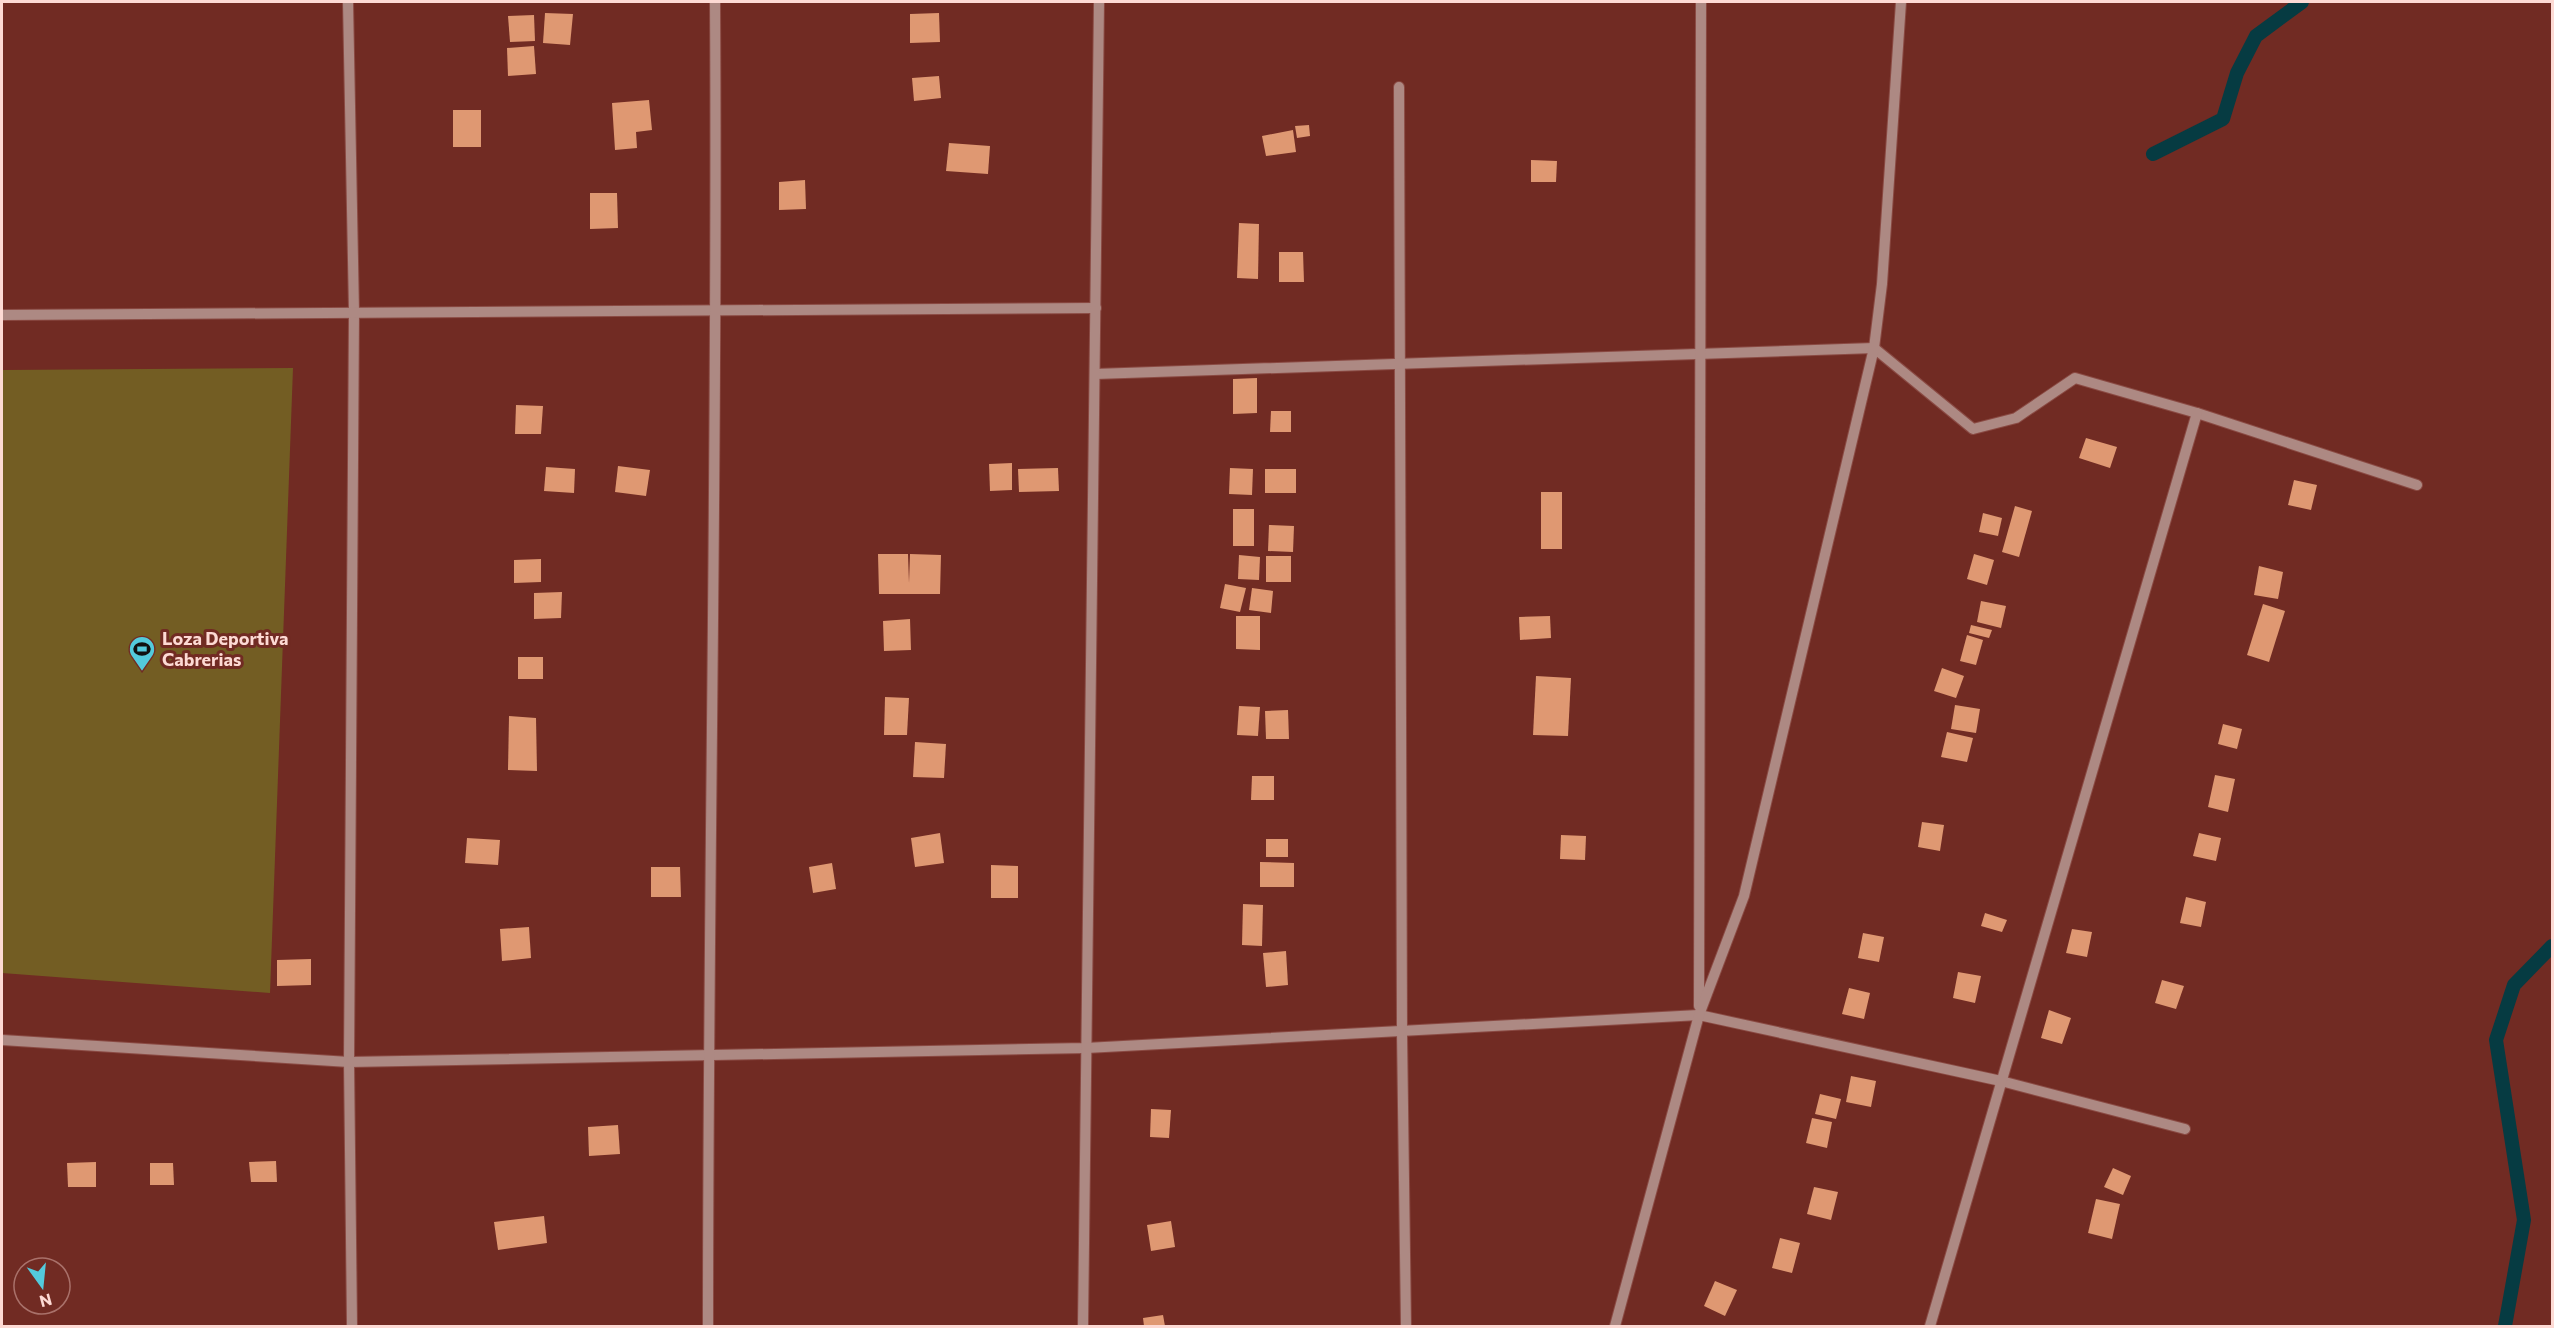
<svg xmlns="http://www.w3.org/2000/svg" width="2554" height="1328" font-family="Commissioner,sans-serif">
  <style>
    .green { fill: #735d23 }
    .lines { fill: none; stroke-linecap: round; stroke-linejoin: round }
    .stream { stroke: #063b42; stroke-width: 14 }
    .building { fill: #df9872 }
    .minor-casing { stroke: #8a4a43; stroke-width: 12 }
    .minor { stroke: #ad8983; stroke-width: 10 }
    .labels { text-anchor: middle; stroke-width: 6; stroke-linejoin: round; paint-order: stroke }
    .poi-label { font-size: 18px; font-weight: bold; fill: #fddad4; stroke: #712b23; text-anchor: start }
  </style>
  <rect width="100%" height="100%" fill="#712b23"/>
  <polygon class="green" points="293,368 270,993 2,973 2,370"/>
  <g class="lines">
    <g class="stream">
      <polyline points="2153,154 2223,119 2237,73 2256,36 2302,2"/>
      <polyline points="2505,1326 2524,1220 2496,1040 2514,985 2552,946"/>
    </g>
  </g>
  <g class="building">
    <polygon points="545,13 573,14 570,45 543,43"/>
    <polygon points="939,13 940,42 910,43 910,14"/>
    <polygon points="534,15 535,41 510,42 508,16"/>
    <polygon points="534,46 536,74 508,76 507,48"/>
    <polygon points="939,76 941,98 914,101 912,78"/>
    <polygon points="649,100 652,130 636,132 637,148 615,150 612,103"/>
    <rect x="453" y="110" width="28" height="37"/>
    <polygon points="1309,125 1310,136 1297,138 1295,126"/>
    <polygon points="1293,130 1296,152 1266,156 1262,136"/>
    <polygon points="949,143 990,146 988,174 946,171"/>
    <polygon points="1531,160 1557,161 1556,182 1531,182"/>
    <polygon points="805,180 806,209 779,210 779,182"/>
    <polygon points="590,193 617,193 618,228 590,229"/>
    <polygon points="1239,223 1259,224 1258,279 1237,278"/>
    <polygon points="1279,252 1303,252 1304,282 1279,282"/>
    <polygon points="1257,378 1257,413 1233,414 1233,379"/>
    <polygon points="516,405 543,406 541,434 515,434"/>
    <polygon points="1271,411 1291,411 1291,432 1270,432"/>
    <polygon points="2086,438 2117,447 2110,468 2079,458"/>
    <polygon points="1012,463 1012,490 990,491 989,464"/>
    <polygon points="618,466 650,470 646,496 615,492"/>
    <polygon points="546,467 575,469 574,493 544,491"/>
    <polygon points="1058,468 1059,491 1019,492 1018,469"/>
    <polygon points="1230,468 1253,469 1252,495 1229,494"/>
    <rect x="1265" y="469" width="31" height="24"/>
    <polygon points="2294,480 2317,485 2311,510 2288,505"/>
    <rect x="1541" y="492" width="21" height="57"/>
    <polygon points="2015,506 2032,511 2019,557 2002,552"/>
    <rect x="1233" y="509" width="21" height="37"/>
    <polygon points="1983,513 2002,518 1998,536 1979,532"/>
    <polygon points="1269,525 1294,526 1293,552 1268,551"/>
    <polygon points="878,554 908,554 909,583 910,554 941,555 940,594 879,594"/>
    <polygon points="1974,554 1994,560 1987,585 1967,579"/>
    <polygon points="1239,555 1260,557 1259,580 1238,579"/>
    <rect x="1266" y="556" width="25" height="26"/>
    <polygon points="541,559 541,582 514,583 514,560"/>
    <polygon points="2259,566 2283,572 2278,599 2254,595"/>
    <polygon points="1225,584 1246,588 1240,612 1220,608"/>
    <polygon points="1252,588 1273,591 1271,613 1249,610"/>
    <polygon points="562,592 561,618 534,619 534,593"/>
    <polygon points="1981,601 2006,606 2001,628 1977,622"/>
    <polygon points="2263,604 2285,611 2269,662 2247,655"/>
    <polygon points="1236,616 1260,616 1260,650 1236,649"/>
    <polygon points="1550,616 1551,638 1520,640 1519,617"/>
    <polygon points="910,619 911,650 884,651 883,621"/>
    <polygon points="1971,625 1992,630 1989,638 1969,633"/>
    <polygon points="1967,635 1983,640 1976,665 1960,661"/>
    <rect x="518" y="657" width="25" height="22"/>
    <polygon points="1942,668 1964,676 1956,698 1934,691"/>
    <polygon points="1536,676 1571,678 1568,736 1533,735"/>
    <polygon points="885,697 909,698 907,735 884,735"/>
    <polygon points="1955,705 1980,709 1976,733 1951,729"/>
    <polygon points="1239,706 1260,707 1258,736 1237,735"/>
    <polygon points="1288,710 1289,739 1266,739 1265,711"/>
    <polygon points="509,716 536,718 537,771 508,770"/>
    <polygon points="2223,724 2242,729 2237,749 2218,744"/>
    <polygon points="1947,732 1973,738 1967,762 1941,757"/>
    <polygon points="915,742 946,744 944,778 913,777"/>
    <polygon points="2215,775 2235,779 2228,812 2208,807"/>
    <polygon points="1252,776 1274,776 1274,800 1251,800"/>
    <polygon points="1922,822 1944,825 1940,851 1918,847"/>
    <polygon points="940,833 944,863 915,867 911,838"/>
    <polygon points="2199,833 2221,838 2216,861 2193,856"/>
    <polygon points="1561,835 1586,836 1585,860 1560,859"/>
    <polygon points="467,838 500,840 498,865 465,863"/>
    <rect x="1266" y="839" width="22" height="18"/>
    <polygon points="1260,862 1294,863 1294,887 1260,887"/>
    <polygon points="832,863 836,889 813,893 809,867"/>
    <polygon points="991,865 1018,866 1018,898 991,898"/>
    <polygon points="651,867 680,867 681,897 651,897"/>
    <polygon points="2186,897 2206,902 2201,927 2180,923"/>
    <polygon points="1243,904 1263,905 1262,946 1242,945"/>
    <polygon points="1985,913 2007,920 2002,932 1981,926"/>
    <polygon points="529,927 531,958 502,961 500,929"/>
    <polygon points="2072,929 2092,932 2087,957 2066,953"/>
    <polygon points="1863,933 1884,937 1879,962 1858,958"/>
    <polygon points="1286,951 1288,985 1266,987 1263,953"/>
    <polygon points="311,959 311,985 277,986 277,960"/>
    <polygon points="1958,972 1981,976 1975,1003 1953,998"/>
    <polygon points="2162,980 2184,986 2176,1009 2155,1003"/>
    <polygon points="1849,988 1870,993 1864,1019 1842,1014"/>
    <polygon points="2049,1010 2071,1018 2062,1044 2041,1038"/>
    <polygon points="1851,1076 1876,1081 1871,1107 1846,1102"/>
    <polygon points="1820,1094 1841,1099 1836,1119 1815,1114"/>
    <polygon points="1151,1109 1171,1110 1169,1138 1150,1137"/>
    <polygon points="1812,1118 1832,1122 1827,1148 1806,1143"/>
    <polygon points="618,1125 620,1154 589,1156 588,1127"/>
    <polygon points="276,1161 277,1182 251,1182 249,1162"/>
    <polygon points="96,1162 96,1187 68,1187 67,1163"/>
    <polygon points="150,1163 173,1163 174,1185 150,1185"/>
    <polygon points="2113,1168 2131,1176 2123,1195 2104,1187"/>
    <polygon points="1814,1187 1838,1192 1831,1220 1807,1214"/>
    <polygon points="2096,1199 2120,1204 2112,1239 2088,1233"/>
    <polygon points="544,1216 547,1243 498,1250 494,1222"/>
    <polygon points="1171,1221 1175,1247 1151,1251 1147,1225"/>
    <polygon points="1780,1238 1800,1243 1792,1273 1772,1268"/>
    <polygon points="1715,1281 1737,1290 1725,1316 1704,1306"/>
    <polygon points="1163,1315 1165,1326 1144,1326 1143,1318"/>
  </g>
  <g class="lines">
    <g class="minor-casing">
      <g id="minor">
        <polyline points="348,2 354,312 349,1062 352,1326"/>
        <polyline points="1399,87 1402,1033 1406,1326"/>
        <polyline points="2,315 1096,308"/>
        <polyline points="1095,374 1874,348 1973,429 2016,418 2075,378 2197,413 2417,485"/>
        <polyline points="1699,1006 1701,2"/>
        <polyline points="2,1040 349,1062 1086,1048 1699,1015 2001,1081 2185,1129"/>
        <path d="M708,1326C708,885 718,443 715,2"/>
        <polyline points="1083,1326 1099,2"/>
        <polyline points="1615,1326 1699,1015 1744,896 1874,348 1882,284 1901,2"/>
        <polyline points="1930,1326 2197,413"/>
      </g>
    </g>
    <use href="#minor" class="minor"/>
  </g>
  <defs>
    <g id="stadium-pin" transform="scale(1.35)"><path d="M0 17L-7.5 6A9.5 9.5 0 1 1 7.5 6Z" fill="#53cadc" stroke="#712b23"/><path d="M0-5a6.5 5 0 1 0 0 10a6.5 5 0 1 0 0-10ZM-3.5-1.8h7v3.6h-7Z" fill="#111"/></g>
  </defs>
  <g fill-rule="evenodd">
    <use href="#stadium-pin" x="142" y="649"/>
  </g>
  <g class="labels">
    <g class="poi-label">
      <text x="162" y="645">Loza Deportiva<tspan x="162" dy="21">Cabrerias</tspan></text>
    </g>
  </g>
  <rect width="2554" height="1328" fill="none" stroke="#fddad4" stroke-width="6"/>
  <g transform="translate(42 1286) rotate(165)"><circle r="28" fill="#712b23" stroke="#a9716a" stroke-width="1.5"/>
  <path d="M0-4.5L10 22L0 15L-10 22Z" fill="#53cadc"/>
  <text y="-9" font-size="16" font-weight="bold" text-anchor="middle" fill="#fddad4">N</text>
  </g>
</svg>
